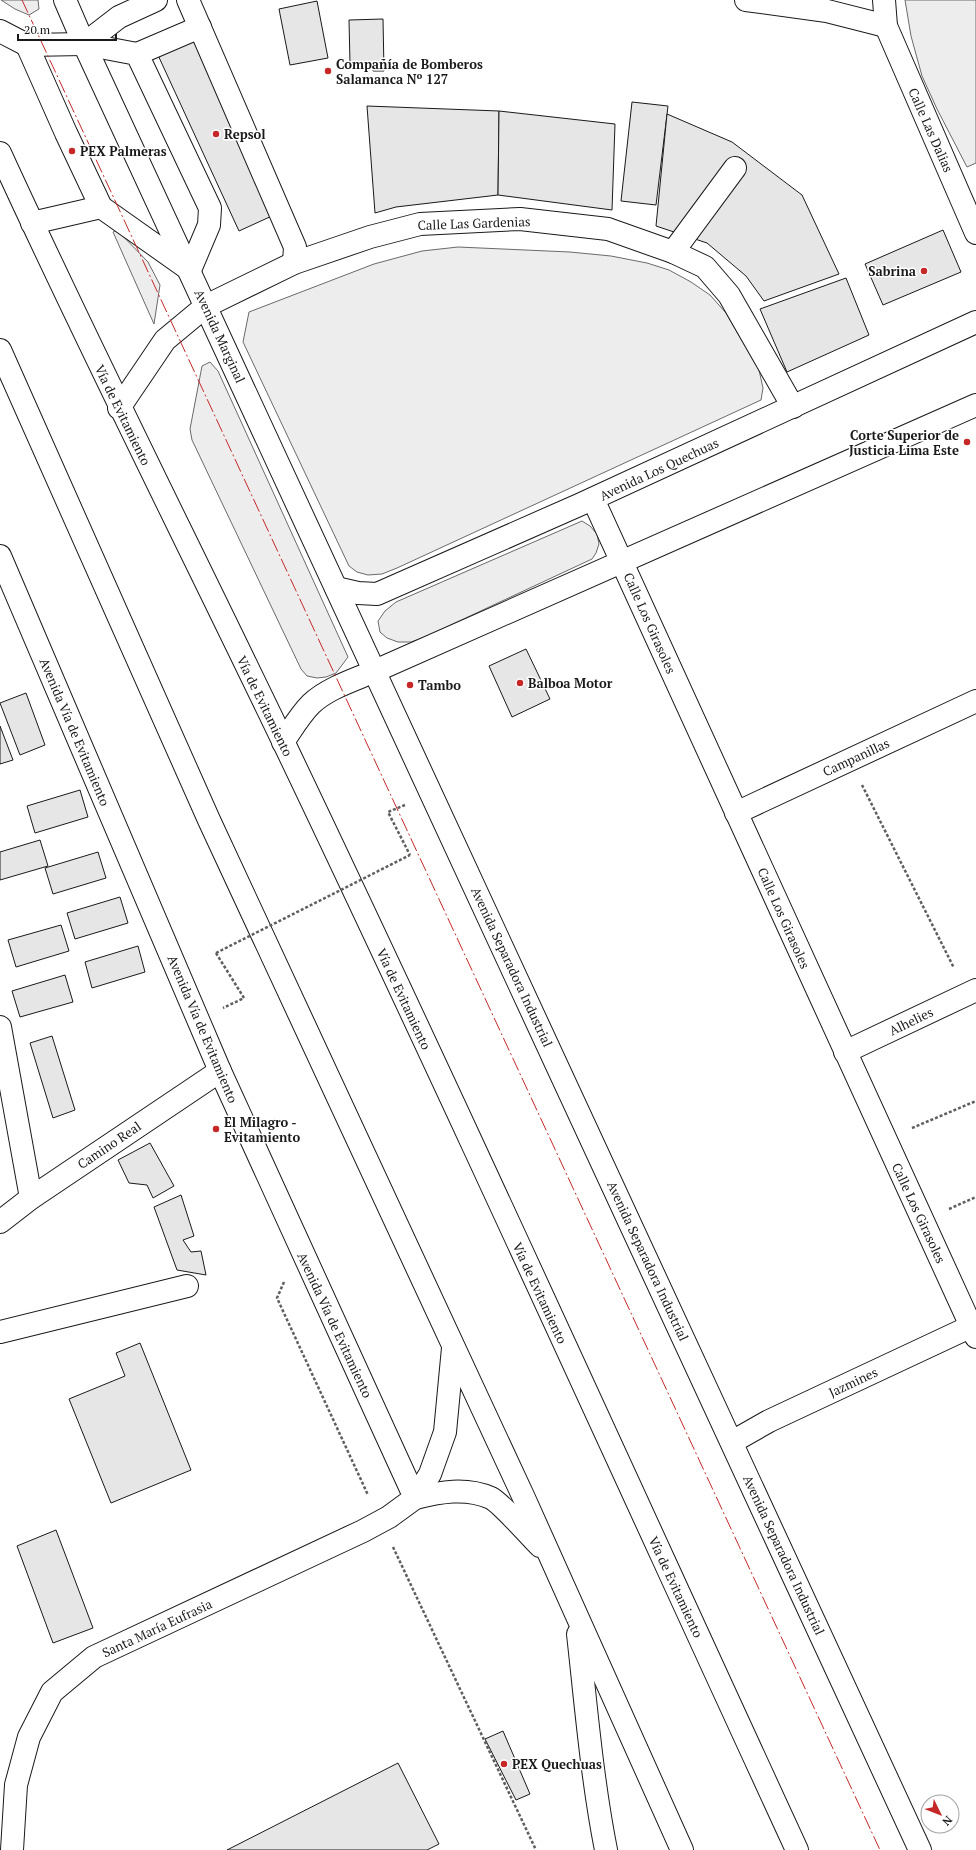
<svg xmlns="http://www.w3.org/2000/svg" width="976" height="1850" font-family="'PT Serif',serif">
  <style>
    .built { fill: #ededed; stroke: #6a6a6a }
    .building { fill: #e6e6e6; stroke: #1a1a1a }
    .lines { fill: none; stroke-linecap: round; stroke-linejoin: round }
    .minor-casing { stroke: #1a1a1a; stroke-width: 24 }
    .major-casing { stroke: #1a1a1a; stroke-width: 24 }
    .highway-casing { stroke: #1a1a1a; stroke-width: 24 }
    .path { stroke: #5f5f5f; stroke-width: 2.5; stroke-dasharray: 3 2; stroke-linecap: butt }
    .minor { stroke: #fff; stroke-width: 22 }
    .major { stroke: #fff; stroke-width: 22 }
    .highway { stroke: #fff; stroke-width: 22 }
    .path-bridge { stroke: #5f5f5f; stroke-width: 2.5; stroke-dasharray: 3 2; stroke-linecap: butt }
    .power { stroke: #c62828; stroke-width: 1; stroke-dasharray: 14 3 2 3; stroke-linecap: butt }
    .poi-dot { fill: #c62828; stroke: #fff; stroke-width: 1.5 }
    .labels { text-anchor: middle; stroke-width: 3; stroke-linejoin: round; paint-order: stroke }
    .poi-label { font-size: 13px; font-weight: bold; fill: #1a1a1a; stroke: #fff; text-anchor: start }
    .street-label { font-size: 13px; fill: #1a1a1a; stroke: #fff }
  </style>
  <rect width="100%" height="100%" fill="#fff"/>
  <g class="built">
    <polygon points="1,0 38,0 39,9 29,15 15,9"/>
    <polygon points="905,0 976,0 976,163 967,167 937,109 922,76 911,36"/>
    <polygon points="117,230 148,262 160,285 154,324 113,232"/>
    <polygon points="458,247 570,252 611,256 647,263 669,270 691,282 710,295 726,313 759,370 763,388 761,400 397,568 382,574 368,575 357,572 349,566 243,342 249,312 374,264 422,251"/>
    <polygon points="210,362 218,371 348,657 336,673 326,677 317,678 307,676 301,669 192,440 190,429 202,366"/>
    <polygon points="582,521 590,526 597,534 599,544 596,553 592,559 425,637 411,642 398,642 387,638 380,632 378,621 385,611 396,602"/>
  </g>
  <g class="building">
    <polygon points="317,1 328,58 290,65 279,9"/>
    <polygon points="383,19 384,71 373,71 373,63 350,64 349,20"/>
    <polygon points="192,37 274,215 239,231 157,53"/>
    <polygon points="632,102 668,106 656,205 621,201"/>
    <polygon points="367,106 499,111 498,195 396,207 375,213"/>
    <polygon points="499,111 615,124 612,210 498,195"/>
    <polygon points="667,114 732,142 802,195 839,274 764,301 746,276 707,243 656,226"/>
    <polygon points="943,230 961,272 883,305 865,264"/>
    <polygon points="846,278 869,335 787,372 760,309"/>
    <polygon points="526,649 550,699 512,717 489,666"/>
    <polygon points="26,693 45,745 20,755 0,703"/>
    <polygon points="0,726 13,760 0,764"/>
    <polygon points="80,790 88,817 35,833 27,806"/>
    <polygon points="40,840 48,866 0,880 0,852"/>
    <polygon points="98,852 106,878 53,894 45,868"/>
    <polygon points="120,897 128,923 75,939 67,913"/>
    <polygon points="61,925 69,951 16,967 8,940"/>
    <polygon points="138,946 145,972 92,988 85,962"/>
    <polygon points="65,975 73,1002 20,1017 12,991"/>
    <polygon points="52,1036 75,1110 53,1118 30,1043"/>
    <polygon points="150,1143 174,1186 153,1198 147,1185 129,1183 118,1160"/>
    <polygon points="181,1195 194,1236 183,1240 191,1252 201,1251 206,1275 177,1270 154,1207"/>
    <polygon points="140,1343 191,1470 111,1503 69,1399 125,1376 116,1353"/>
    <polygon points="56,1530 93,1628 53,1643 17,1546"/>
    <polygon points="503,1731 530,1794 516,1800 485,1739"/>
    <polygon points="398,1763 439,1844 427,1850 227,1850"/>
  </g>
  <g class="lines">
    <g class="minor-casing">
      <g id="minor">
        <polyline points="65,0 84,44"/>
        <polyline points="188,0 295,247 294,263"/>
        <polyline points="746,0 827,11 886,26"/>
        <polyline points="884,0 886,26 976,233"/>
        <polyline points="84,44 119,17 156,0"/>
        <polyline points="27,45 66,133 101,207 190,270 209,225 210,208 137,54 84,44"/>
        <polyline points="137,54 200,27"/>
        <polyline points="32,223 101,207"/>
        <polyline points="673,252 735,168"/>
        <polyline points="206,306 294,263 370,237 420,224 520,219 608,229 673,252 705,267 729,295 793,407"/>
        <polyline points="593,499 976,1337"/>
        <polyline points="0,556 220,1071 415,1498 389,1517 363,1531 94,1657 52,1692 29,1737 16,1785 12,1850"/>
        <polyline points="736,813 976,701"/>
        <polyline points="0,1027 31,1198"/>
        <polyline points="845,1052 976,990"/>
        <polyline points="0,1222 31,1198 220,1071"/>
        <polyline points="0,1332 187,1286"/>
        <polyline points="732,1442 769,1421 976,1324"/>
      </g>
    </g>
    <g class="major-casing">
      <g id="major">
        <polyline points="84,44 920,1850"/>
        <polyline points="336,588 358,593 377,594 579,505 976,322"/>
        <polyline points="375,671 976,405"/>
      </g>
    </g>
    <g class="highway-casing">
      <g id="highway">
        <polyline points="0,31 27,45 84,44"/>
        <path d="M0,153C90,350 188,543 282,739C458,1107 626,1479 797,1850"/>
        <polyline points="0,350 209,820 524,1498 682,1850"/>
        <polyline points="119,408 165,340 206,306"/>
        <path d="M283,742C292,729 300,715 311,704C328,688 354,680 375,671"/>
        <path d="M415,1498C440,1492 466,1487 491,1498C501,1503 530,1536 540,1546"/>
        <polyline points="415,1498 430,1474 445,1432 453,1348"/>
        <path d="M578,1634C586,1706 592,1779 606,1850"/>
      </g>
    </g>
    <g class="path">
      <polyline points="862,785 954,968"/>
      <polyline points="405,805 388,812 410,855"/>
      <polyline points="216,953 244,998 223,1008"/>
      <polyline points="912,1128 976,1101"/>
      <polyline points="949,1209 976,1197"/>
      <polyline points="284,1282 277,1298 368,1495"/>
      <polyline points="393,1547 536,1850"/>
    </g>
    <use href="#minor" class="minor"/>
    <use href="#major" class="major"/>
    <use href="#highway" class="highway"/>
    <polyline class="path-bridge" points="216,953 410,855"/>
    <polyline class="power" points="22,0 880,1850"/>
  </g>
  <g class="poi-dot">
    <circle cx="328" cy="71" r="4"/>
    <circle cx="216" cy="134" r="4"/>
    <circle cx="72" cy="151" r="4"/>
    <circle cx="924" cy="271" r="4"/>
    <circle cx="967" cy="442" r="4"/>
    <circle cx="520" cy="683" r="4"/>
    <circle cx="410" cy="685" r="4"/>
    <circle cx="216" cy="1129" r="4"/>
    <circle cx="504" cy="1764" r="4"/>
  </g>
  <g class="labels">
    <g class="poi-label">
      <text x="336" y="69">Compañía de Bomberos<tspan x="336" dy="15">Salamanca Nº 127</tspan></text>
      <text x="224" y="139">Repsol</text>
      <text x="80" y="156">PEX Palmeras</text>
      <text x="916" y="276" text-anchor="end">Sabrina</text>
      <text x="959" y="440" text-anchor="end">Corte Superior de<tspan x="959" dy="15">Justicia Lima Este</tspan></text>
      <text x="528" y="688">Balboa Motor</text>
      <text x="418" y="690">Tambo</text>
      <text x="224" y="1127">El Milagro -<tspan x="224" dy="15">Evitamiento</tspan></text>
      <text x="512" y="1769">PEX Quechuas</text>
    </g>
    <g class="street-label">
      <text transform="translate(931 130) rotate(66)" y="5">Calle Las Dalias</text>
      <text transform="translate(474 223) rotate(-2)" y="5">Calle Las Gardenias</text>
      <text transform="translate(220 336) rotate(65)" y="5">Avenida Marginal</text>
      <text transform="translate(123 415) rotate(64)" y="5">Vía de Evitamiento</text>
      <text transform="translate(659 469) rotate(-25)" y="5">Avenida Los Quechuas</text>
      <text transform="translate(650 623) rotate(66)" y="5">Calle Los Girasoles</text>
      <text transform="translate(265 706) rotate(64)" y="5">Vía de Evitamiento</text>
      <text transform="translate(75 732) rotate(67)" y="5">Avenida Vía de Evitamiento</text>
      <text transform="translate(856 757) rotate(-25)" y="5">Campanillas</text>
      <text transform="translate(784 918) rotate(66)" y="5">Calle Los Girasoles</text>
      <text transform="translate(512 967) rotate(65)" y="5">Avenida Separadora Industrial</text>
      <text transform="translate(404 999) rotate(65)" y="5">Vía de Evitamiento</text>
      <text transform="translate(911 1021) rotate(-26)" y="5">Alhelies</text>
      <text transform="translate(203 1029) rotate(67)" y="5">Avenida Vía de Evitamiento</text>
      <text transform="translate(109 1145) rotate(-34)" y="5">Camino Real</text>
      <text transform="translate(919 1213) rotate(65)" y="5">Calle Los Girasoles</text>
      <text transform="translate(648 1261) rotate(65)" y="5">Avenida Separadora Industrial</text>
      <text transform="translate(540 1293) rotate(65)" y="5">Vía de Evitamiento</text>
      <text transform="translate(335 1325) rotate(65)" y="5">Avenida Vía de Evitamiento</text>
      <text transform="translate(853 1382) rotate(-25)" y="5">Jazmines</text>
      <text transform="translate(784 1555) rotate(65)" y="5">Avenida Separadora Industrial</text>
      <text transform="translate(676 1587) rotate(65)" y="5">Vía de Evitamiento</text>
      <text transform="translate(157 1628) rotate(-25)" y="5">Santa María Eufrasia</text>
    </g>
  </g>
  <g transform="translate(940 1814) rotate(133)"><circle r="19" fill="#ffffff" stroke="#a3a3a3"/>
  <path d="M0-3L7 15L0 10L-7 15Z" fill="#c62828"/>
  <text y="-6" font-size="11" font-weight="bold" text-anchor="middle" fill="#1a1a1a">N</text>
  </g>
  <path d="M18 34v6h98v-6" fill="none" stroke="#1a1a1a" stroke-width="2"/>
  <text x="24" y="34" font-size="12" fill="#1a1a1a" stroke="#ffffff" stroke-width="3" paint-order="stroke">20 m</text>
</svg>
